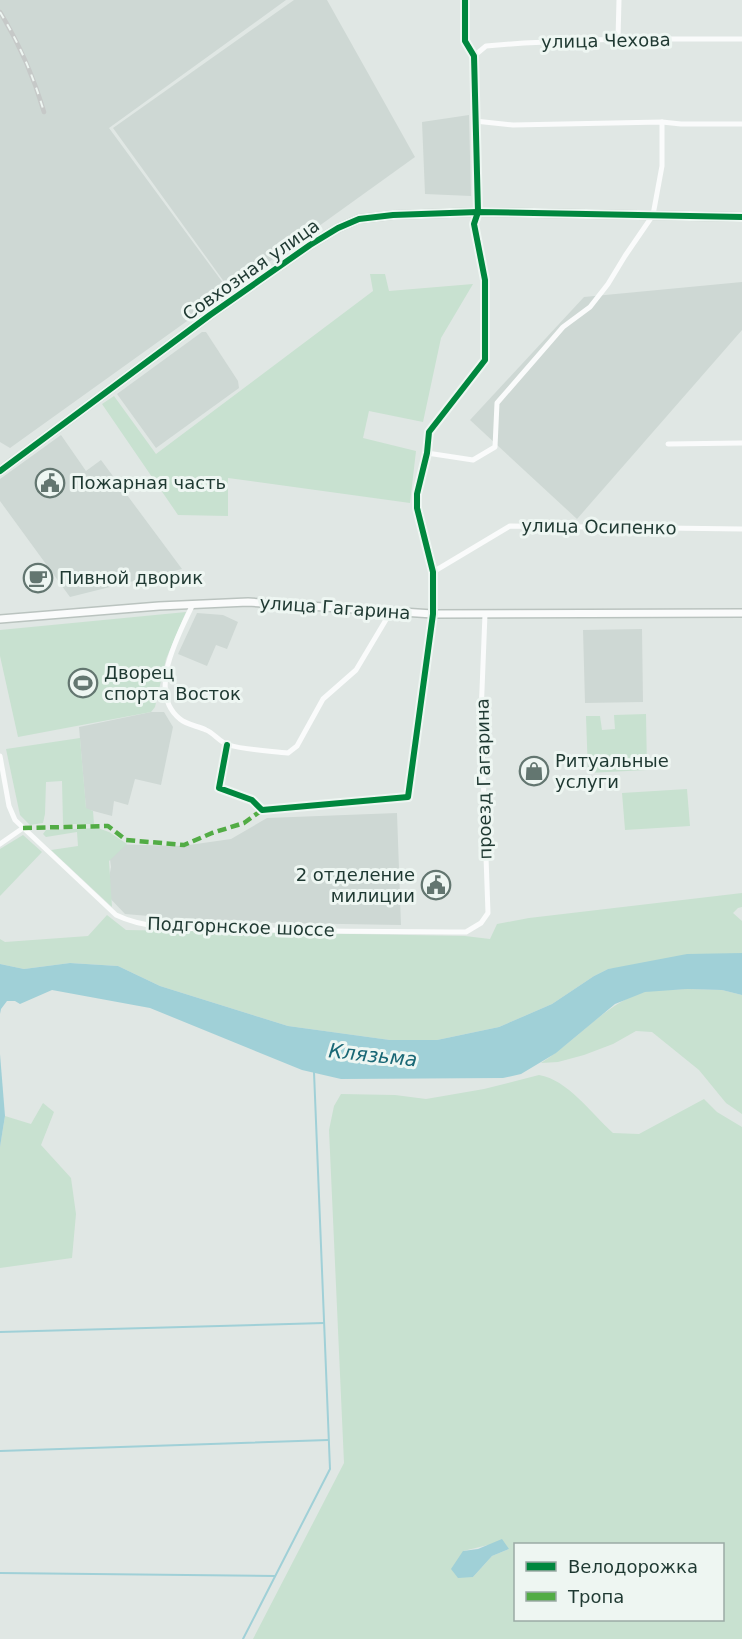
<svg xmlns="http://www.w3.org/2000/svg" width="742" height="1639" font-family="'DejaVu Sans',sans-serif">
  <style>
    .built { fill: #ced8d4 }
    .green { fill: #c8e1d0; fill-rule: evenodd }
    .water { fill: #a0d0d7 }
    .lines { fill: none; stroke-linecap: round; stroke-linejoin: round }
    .stream { stroke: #a0d0d7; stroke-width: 2 }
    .secondary-casing { stroke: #bac3bf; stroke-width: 10 }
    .street { stroke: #fafbfb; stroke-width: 5 }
    .secondary { stroke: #fafbfb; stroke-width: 7 }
    .rail-casing { stroke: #c6c9c8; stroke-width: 4.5 }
    .rail { stroke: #eef6f2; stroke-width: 2; stroke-dasharray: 7; stroke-linecap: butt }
    .quiet { stroke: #52ac45; stroke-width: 4.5; stroke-dasharray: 9 4.5; stroke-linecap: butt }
    .cycleway-casing { stroke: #eef6f2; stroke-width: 10 }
    .cycleway { stroke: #00873e; stroke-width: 6 }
    .labels { text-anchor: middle; stroke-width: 6; stroke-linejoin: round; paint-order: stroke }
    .street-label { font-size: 18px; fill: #1f3932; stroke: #eef6f2 }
    .poi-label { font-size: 18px; fill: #1f3932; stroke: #eef6f2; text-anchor: start }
    .water-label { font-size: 20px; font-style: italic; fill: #196775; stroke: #eef6f2 }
  </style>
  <rect width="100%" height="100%" fill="#e0e7e4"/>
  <g class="built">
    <polygon points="0,0 286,0 109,128 229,291 10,448 0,442"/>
    <polygon points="294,0 327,0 415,157 230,290 113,128"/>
    <polygon points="469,115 471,196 425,194 422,122"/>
    <polygon points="742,282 742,330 577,519 470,420 584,297"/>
    <polygon points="202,332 206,332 238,381 239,388 156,448 117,394"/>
    <polygon points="61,435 86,471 101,460 182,569 70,597 0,501 0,479"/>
    <polygon points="197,613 223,615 238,622 227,649 216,645 207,666 178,654"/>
    <polygon points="642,629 643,702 585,703 583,630"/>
    <polygon points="151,712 164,712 173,727 161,785 135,779 128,805 114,801 112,816 86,809 79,727"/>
    <polygon points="397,813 401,925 166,921 161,917 125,914 106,894 111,867 108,844 182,846 231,839 267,818"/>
  </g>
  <g class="green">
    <polygon points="370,274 385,274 389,291 473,284 441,338 423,422 369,411 363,438 416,451 410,503 228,478 228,516 178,515 102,404 114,396 156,454 373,291"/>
    <polygon points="186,612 166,659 155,707 151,712 18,737 0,656 0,630"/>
    <polygon points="646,714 647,770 588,773 586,716 600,716 602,730 615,729 614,715"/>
    <polygon points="80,738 86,808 93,811 94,824 63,824 62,781 46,782 45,814 43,823 30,825 20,815 6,749"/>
    <polygon points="687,789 690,826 625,830 622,793"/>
    <polygon points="98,828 109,832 127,844 109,861 112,907 51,850 78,846 77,832 46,837 43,834 46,830"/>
    <polygon points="23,835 42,852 0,896 0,849"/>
    <polygon points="742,893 742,907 738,908 733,913 742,921 742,953 608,969 594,976 552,1004 499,1027 437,1040 390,1040 288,1026 160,986 118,966 70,963 24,969 0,964 0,939 5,942 88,936 107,915 126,930 465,936 490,939 497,924 529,918"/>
    <path d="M687,989L722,990L742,995V1114L726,1103L699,1070L652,1032L636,1031L613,1044L584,1055L558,1062L541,1063C575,1042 607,1002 644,992C657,989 673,990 687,989Z"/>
    <path d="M539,1075C568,1080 591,1113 613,1133L639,1134L704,1099L717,1112L742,1127V1639H253L344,1463L329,1130L334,1106L341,1094L395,1095L426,1099L484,1089ZM516,1544H722V1620H516ZM488,1545L509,1549L492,1556L473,1577L463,1551Z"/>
    <polygon points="43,1103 54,1112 41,1145 71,1178 76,1214 72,1258 0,1268 0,1147 5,1116 31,1124"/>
  </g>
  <g class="water">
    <polygon points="742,953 742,995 722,990 687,989 645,992 615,1004 556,1053 521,1074 503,1078 341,1079 302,1070 150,1008 52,990 20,1004 15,1001 7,1001 1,1009 0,1014 0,964 24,969 70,963 118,966 160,986 288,1026 390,1040 437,1040 499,1027 552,1004 594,976 608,969 687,954"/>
    <polygon points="0,1054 5,1116 0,1147"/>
    <polygon points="502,1539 509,1549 492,1556 473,1577 458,1578 451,1569 463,1551 478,1549"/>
  </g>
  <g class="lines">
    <g class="stream">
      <polyline points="0,1332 324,1323"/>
      <polyline points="0,1451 328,1440"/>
      <polyline points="0,1573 275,1576"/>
      <polyline points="243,1639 330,1469 314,1072"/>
    </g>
    <g class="secondary-casing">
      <g id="secondary">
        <polyline points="0,471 210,315 310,245 338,228 359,219 393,215 478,212 742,217"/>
        <polyline points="0,619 159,606 248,602 433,614 742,613"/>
      </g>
    </g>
    <g class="street">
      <polyline points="618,39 619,0"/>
      <polyline points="474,56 486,46 524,43 618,39 742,39"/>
      <polyline points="475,121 513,125 662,122 681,124 742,124"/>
      <polyline points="668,444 742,443"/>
      <polyline points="427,453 473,460 495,447 497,403 563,327 590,307 608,284 625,256 653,215 662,166 662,122"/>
      <polyline points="433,572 510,526 742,529"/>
      <path d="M193,604C179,634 146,692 180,719C187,725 198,726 206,730C214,733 220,743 229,745C244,750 272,751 288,753L297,746L323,699L356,670L390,613"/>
      <polyline points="227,745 219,788 252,800 262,810 408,797 433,614 433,572 417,508 417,494 427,453 429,432 485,360 485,280 474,224 478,212 474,56 465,41 465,0"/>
      <path d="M0,756L9,806L15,820L116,915C149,931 192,928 228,929C307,932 386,931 466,932L481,923L488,913L481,715L485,614"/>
      <polyline points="0,844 23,828"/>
    </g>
    <use href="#secondary" class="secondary"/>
    <g class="rail-casing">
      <path id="rail" d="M0,12C20,45 33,75 44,112"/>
    </g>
    <use href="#rail" class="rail"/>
    <polyline class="quiet" points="23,828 108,826 126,840 184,845 212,833 244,823 262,810"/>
    <g class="cycleway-casing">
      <g id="cycleway">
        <polyline points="0,471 210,315 310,245 338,228 359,219 393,215 478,212 742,217"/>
        <polyline points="227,745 219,788 252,800 262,810 408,797 433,614 433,572 417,508 417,494 427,453 429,432 485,360 485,280 474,224 478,212 474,56 465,41 465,0"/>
      </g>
    </g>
    <use href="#cycleway" class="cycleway"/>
  </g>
  <defs>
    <g id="civic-ring" transform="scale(1.5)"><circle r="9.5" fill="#eef6f2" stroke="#637670" stroke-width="1.5"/><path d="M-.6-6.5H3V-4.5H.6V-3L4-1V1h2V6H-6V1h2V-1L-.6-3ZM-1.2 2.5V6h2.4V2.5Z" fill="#637670"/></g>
    <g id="cafe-ring" transform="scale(1.5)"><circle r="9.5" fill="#eef6f2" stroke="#637670" stroke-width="1.5"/><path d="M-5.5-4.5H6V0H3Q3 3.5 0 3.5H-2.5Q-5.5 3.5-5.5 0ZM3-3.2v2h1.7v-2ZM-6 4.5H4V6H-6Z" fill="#637670"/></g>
    <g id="stadium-ring" transform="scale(1.5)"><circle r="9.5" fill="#eef6f2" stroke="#637670" stroke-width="1.5"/><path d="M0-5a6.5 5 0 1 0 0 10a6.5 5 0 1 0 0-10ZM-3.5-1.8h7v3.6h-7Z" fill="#637670"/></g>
    <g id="shop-ring" transform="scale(1.5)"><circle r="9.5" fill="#eef6f2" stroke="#637670" stroke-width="1.5"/><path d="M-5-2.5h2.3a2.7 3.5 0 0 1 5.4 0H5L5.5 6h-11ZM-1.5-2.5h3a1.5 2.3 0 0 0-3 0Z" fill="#637670"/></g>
  </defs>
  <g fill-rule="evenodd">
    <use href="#civic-ring" x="50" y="483"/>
    <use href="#cafe-ring" x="38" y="578"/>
    <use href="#stadium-ring" x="83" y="683"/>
    <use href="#shop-ring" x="534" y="771"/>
    <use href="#civic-ring" x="436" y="885"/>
  </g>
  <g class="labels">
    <g class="street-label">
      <text transform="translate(606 41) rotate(-1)" y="6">улица Чехова</text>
      <text transform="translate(251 270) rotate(-35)" y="6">Совхозная улица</text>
      <text transform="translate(599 527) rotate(1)" y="6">улица Осипенко</text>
      <text transform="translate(335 608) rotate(4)" y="6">улица Гагарина</text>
      <text transform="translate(484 779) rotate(-91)" y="6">проезд Гагарина</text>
      <text transform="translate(241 927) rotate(2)" y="6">Подгорнское шоссе</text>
    </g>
    <g class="poi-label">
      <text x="71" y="489">Пожарная часть</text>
      <text x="59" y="584">Пивной дворик</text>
      <text x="104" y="679">Дворец<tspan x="104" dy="21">спорта Восток</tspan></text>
      <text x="555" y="767">Ритуальные<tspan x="555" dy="21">услуги</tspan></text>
      <text x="415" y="881" text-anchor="end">2 отделение<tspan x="415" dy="21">милиции</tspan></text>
    </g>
    <g class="water-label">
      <text transform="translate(373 1055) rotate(6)" y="7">Клязьма</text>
    </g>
  </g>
  <rect x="514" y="1543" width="210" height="78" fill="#eef6f2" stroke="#9baaa5" stroke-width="1.5"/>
  <rect x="526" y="1562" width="30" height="9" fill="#00873e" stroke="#9baaa5" stroke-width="1.5"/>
  <text x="568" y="1573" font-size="18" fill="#1f3932">Велодорожка</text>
  <rect x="526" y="1592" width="30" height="9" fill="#52ac45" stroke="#9baaa5" stroke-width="1.5"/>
  <text x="568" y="1603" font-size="18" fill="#1f3932">Тропа</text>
</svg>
